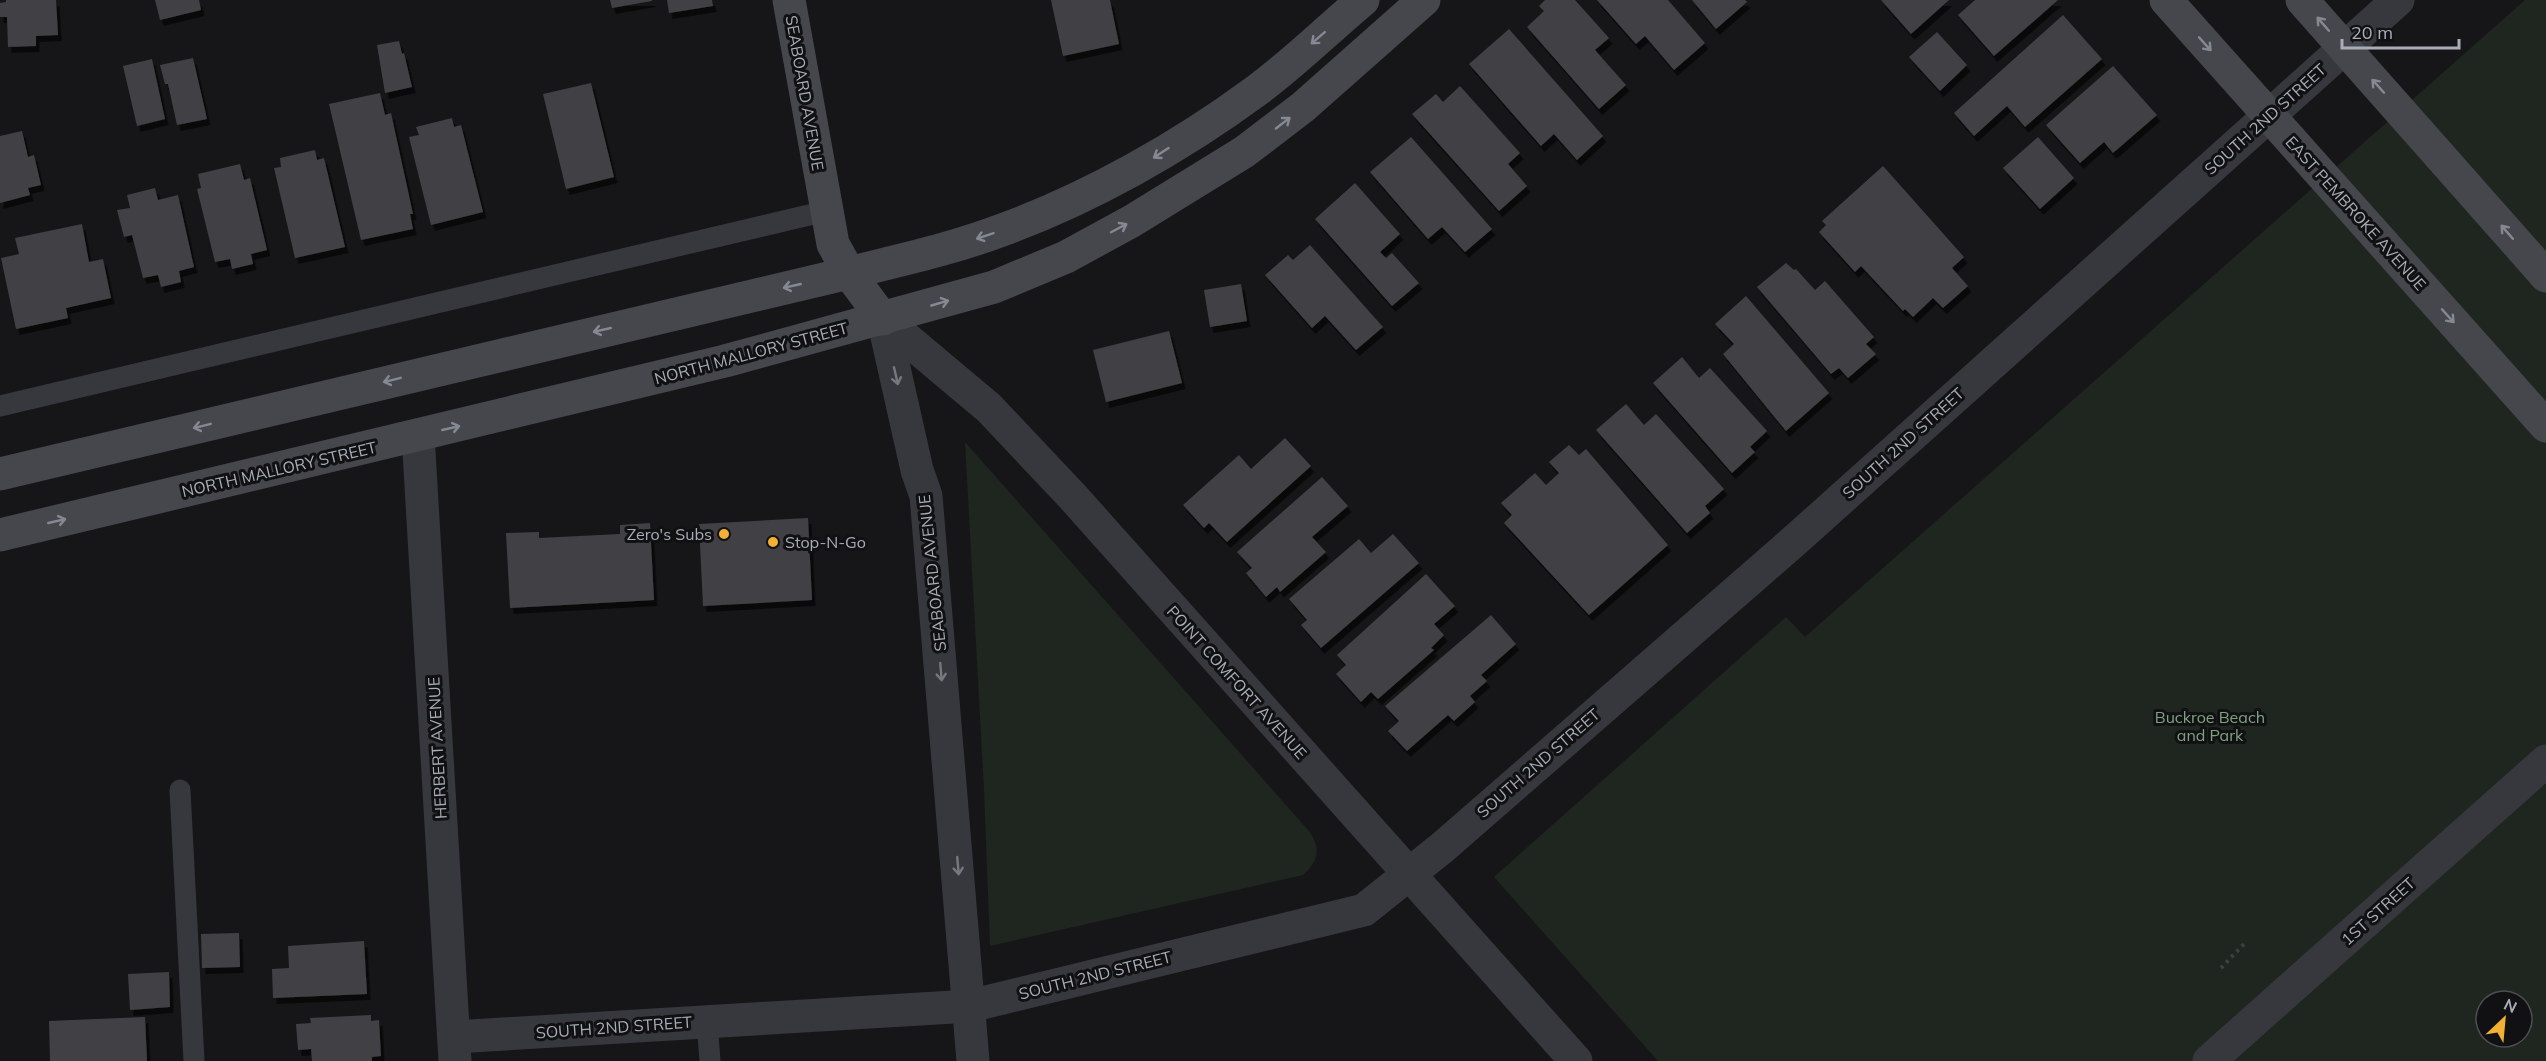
<svg xmlns="http://www.w3.org/2000/svg" width="2546" height="1061" font-family="Mulish,sans-serif">
  <style>
    .green { fill: #1e261f; fill-rule: evenodd }
    .building { fill: #404145; filter: url(#shadow) }
    .lines { fill: none; stroke-linecap: round; stroke-linejoin: round }
    .path { stroke: #3d3f44; stroke-width: 4; stroke-dasharray: 3 4.5; stroke-linecap: butt }
    .lane { stroke: #37383d; stroke-width: 21 }
    .street { stroke: #37383d; stroke-width: 33 }
    .secondary { stroke: #45474d; stroke-width: 33 }
    .oneway { stroke: #858993 }
    .oneway2 { stroke: #757881 }
    .poi-dot { fill: #f2b134; stroke: #111113; stroke-width: 2 }
    .labels { text-anchor: middle; stroke-width: 6; stroke-linejoin: round; paint-order: stroke }
    .street-label { font-size: 16px; fill: #a8adb8; stroke: #111113 }
    .poi-label { font-size: 16px; fill: #a8adb8; stroke: #111113; text-anchor: end }
    .park-label { font-size: 16px; fill: #7fa381; stroke: #111113 }
  </style>
  <defs>
    <filter id="shadow"><feDropShadow dx="3.5" dy="6" stdDeviation="0" flood-color="#0009"/></filter>
  </defs>
  <rect width="100%" height="100%" fill="#161618"/>
  <g class="green">
    <path d="M2525,0H2546V1061H1658L1494,877L1786,617L1805,637ZM2486,1001H2522V1037H2486Z"/>
    <path d="M965,442L1309,831C1321,848 1319,861 1303,875L990,946L984,790Z"/>
  </g>
  <g class="building">
    <polygon points="6,0 56,0 58,35 36,36 36,46 8,47 7,17 0,17 0,3 6,2"/>
    <polygon points="155,0 199,0 201,10 160,20"/>
    <polygon points="610,0 652,0 652,1 612,8"/>
    <polygon points="667,0 712,0 713,6 669,13"/>
    <polygon points="1051,0 1110,0 1119,44 1063,56"/>
    <polygon points="1545,0 1575,0 1609,38 1595,50 1626,85 1599,109 1527,27 1544,11 1539,6"/>
    <polygon points="1597,0 1668,0 1705,43 1674,70 1645,36 1636,44"/>
    <polygon points="1692,0 1745,0 1747,2 1716,29"/>
    <polygon points="1881,0 1949,0 1911,34"/>
    <polygon points="1975,0 2058,0 1994,56 1958,15"/>
    <polygon points="2063,15 2102,59 2025,127 2007,106 1974,136 1954,113"/>
    <polygon points="1509,29 1603,136 1577,160 1554,134 1541,146 1469,64"/>
    <polygon points="1937,32 1967,65 1940,91 1909,57"/>
    <polygon points="399,41 402,54 404,53 412,87 385,93 377,45"/>
    <polygon points="193,58 207,119 177,125 168,84 165,84 160,65"/>
    <polygon points="152,59 165,119 137,126 123,66"/>
    <polygon points="2113,66 2157,115 2113,153 2104,142 2080,163 2046,125"/>
    <polygon points="591,83 614,177 566,189 543,94"/>
    <polygon points="1460,86 1520,153 1508,164 1527,186 1499,211 1412,114 1436,94 1443,102"/>
    <polygon points="380,93 385,115 391,113 413,214 410,214 413,229 361,240 329,104"/>
    <polygon points="452,118 454,127 461,125 483,212 431,225 409,137 419,135 416,127"/>
    <polygon points="22,131 28,157 34,155 41,185 28,188 30,195 0,203 0,136"/>
    <polygon points="1411,137 1492,229 1465,252 1442,227 1428,239 1370,172"/>
    <polygon points="2038,137 2074,178 2040,209 2003,168"/>
    <polygon points="315,150 317,160 324,158 345,247 295,258 274,168 281,167 280,158"/>
    <polygon points="240,164 244,180 250,178 267,250 251,254 253,264 232,269 230,259 215,262 197,189 201,188 198,174"/>
    <polygon points="1883,166 1964,257 1952,268 1968,286 1943,308 1933,298 1913,317 1905,309 1903,311 1861,266 1855,272 1819,232 1826,225 1822,221"/>
    <polygon points="1355,183 1400,234 1380,252 1386,258 1392,253 1419,283 1392,306 1315,219"/>
    <polygon points="155,188 158,200 178,195 194,267 179,271 181,282 161,287 158,275 143,278 132,235 124,237 117,210 130,208 127,195"/>
    <polygon points="82,224 89,262 103,259 111,298 66,308 68,318 16,329 1,258 19,254 15,238"/>
    <polygon points="1310,245 1383,327 1356,350 1325,316 1312,328 1265,275 1288,255 1293,260"/>
    <polygon points="1786,263 1794,270 1796,269 1815,290 1825,281 1874,337 1866,344 1876,354 1848,378 1839,368 1831,374 1757,287"/>
    <polygon points="1241,284 1247,321 1210,327 1204,290"/>
    <polygon points="1746,296 1829,393 1786,431 1723,354 1734,344 1715,324"/>
    <polygon points="1169,331 1182,383 1106,402 1093,350"/>
    <polygon points="1682,357 1699,378 1710,368 1767,431 1750,447 1755,452 1732,473 1653,383"/>
    <polygon points="1626,404 1644,425 1656,414 1724,489 1705,506 1710,513 1687,533 1596,430"/>
    <polygon points="1285,438 1311,466 1227,542 1209,523 1204,528 1183,505 1239,455 1251,469"/>
    <polygon points="1569,445 1579,455 1586,449 1668,545 1589,615 1504,523 1512,515 1501,503 1535,473 1546,485 1559,473 1549,462"/>
    <polygon points="1322,477 1348,506 1312,537 1326,552 1280,592 1277,587 1266,597 1246,573 1252,568 1237,552"/>
    <polygon points="808,518 812,600 703,606 699,524"/>
    <polygon points="650,523 654,600 510,608 506,533 539,532 539,538 620,534 620,525"/>
    <polygon points="1393,534 1419,563 1321,648 1301,625 1307,620 1289,599 1359,539 1371,553"/>
    <polygon points="1426,574 1455,606 1434,624 1444,635 1431,648 1434,650 1378,699 1371,692 1361,702 1336,674 1346,665 1337,655"/>
    <polygon points="1491,615 1516,644 1481,675 1487,681 1470,696 1475,702 1454,721 1448,715 1407,751 1388,731 1399,721 1385,706"/>
    <polygon points="239,933 240,967 202,968 201,934"/>
    <polygon points="364,941 367,994 273,998 272,969 289,968 288,946"/>
    <polygon points="169,972 170,1007 130,1010 128,974"/>
    <polygon points="371,1015 371,1021 379,1020 381,1056 372,1057 372,1061 312,1061 311,1049 298,1050 296,1024 311,1023 310,1018"/>
    <polygon points="145,1017 147,1061 50,1061 49,1021"/>
  </g>
  <g class="lines">
    <polyline class="path" points="2221,968 2244,944"/>
    <g class="lane">
      <polyline points="0,406 826,211"/>
      <polyline points="180,790 194,1061"/>
      <polyline points="707,1022 710,1061"/>
    </g>
    <g class="street">
      <polyline points="883,319 989,408 1073,497 1576,1061"/>
      <polyline points="883,319 917,470 926,496 973,1061"/>
      <polyline points="418,435 455,1061"/>
      <polyline points="454,1037 970,1006 1364,910 1443,847 1793,542 2398,0"/>
      <polyline points="2209,1061 2546,761"/>
    </g>
    <g class="secondary">
      <polyline points="789,0 833,244 849,273 883,319"/>
      <polyline points="2166,0 2546,426"/>
      <polyline points="2302,0 2546,276"/>
      <path d="M0,474L849,273C900,260 952,249 1002,230C1090,198 1180,147 1256,91C1293,64 1327,30 1363,0"/>
      <polyline points="0,535 725,361 994,287 1066,257 1132,221 1244,152 1303,107 1424,0"/>
    </g>
  </g>
  <defs><path id="oneway-shaft" d="M-6 0H5M1.5-3L5.5 0L1.5 3" fill="none" stroke-width="1.6" stroke-linecap="round" stroke-linejoin="round" transform="scale(1.5)"/></defs>
  <g class="oneway">
    <use href="#oneway-shaft" transform="translate(2323 24) rotate(-131)"/>
    <use href="#oneway-shaft" transform="translate(1318 38) rotate(139)"/>
    <use href="#oneway-shaft" transform="translate(2205 44) rotate(48)"/>
    <use href="#oneway-shaft" transform="translate(2378 86) rotate(-132)"/>
    <use href="#oneway-shaft" transform="translate(1283 123) rotate(-38)"/>
    <use href="#oneway-shaft" transform="translate(1161 153) rotate(147)"/>
    <use href="#oneway-shaft" transform="translate(1119 228) rotate(-28)"/>
    <use href="#oneway-shaft" transform="translate(2507 232) rotate(-131)"/>
    <use href="#oneway-shaft" transform="translate(985 236) rotate(162)"/>
    <use href="#oneway-shaft" transform="translate(792 286) rotate(167)"/>
    <use href="#oneway-shaft" transform="translate(940 303) rotate(-16)"/>
    <use href="#oneway-shaft" transform="translate(2448 316) rotate(48)"/>
    <use href="#oneway-shaft" transform="translate(602 330) rotate(167)"/>
    <use href="#oneway-shaft" transform="translate(392 380) rotate(166)"/>
    <use href="#oneway-shaft" transform="translate(202 426) rotate(166)"/>
    <use href="#oneway-shaft" transform="translate(451 428) rotate(-13)"/>
    <use href="#oneway-shaft" transform="translate(57 521) rotate(-13)"/>
  </g>
  <g class="oneway2">
    <use href="#oneway-shaft" transform="translate(896 376) rotate(77)"/>
    <use href="#oneway-shaft" transform="translate(941 672) rotate(85)"/>
    <use href="#oneway-shaft" transform="translate(958 866) rotate(85)"/>
  </g>
  <g class="poi-dot">
    <circle cx="724" cy="534" r="6"/>
    <circle cx="773" cy="542" r="6"/>
  </g>
  <g class="labels">
    <g class="street-label">
      <text transform="translate(805 93) rotate(80)" y="6">SEABOARD AVENUE</text>
      <text transform="translate(2265 119) rotate(-42)" y="6">SOUTH 2ND STREET</text>
      <text transform="translate(2356 213) rotate(48)" y="6">EAST PEMBROKE AVENUE</text>
      <text transform="translate(751 353) rotate(-15)" y="6">NORTH MALLORY STREET</text>
      <text transform="translate(1903 443) rotate(-42)" y="6">SOUTH 2ND STREET</text>
      <text transform="translate(279 469) rotate(-13)" y="6">NORTH MALLORY STREET</text>
      <text transform="translate(932 573) rotate(-96)" y="6">SEABOARD AVENUE</text>
      <text transform="translate(1237 682) rotate(48)" y="6">POINT COMFORT AVENUE</text>
      <text transform="translate(437 748) rotate(-93)" y="6">HERBERT AVENUE</text>
      <text transform="translate(1538 763) rotate(-41)" y="6">SOUTH 2ND STREET</text>
      <text transform="translate(2378 911) rotate(-42)" y="6">1ST STREET</text>
      <text transform="translate(1095 975) rotate(-14)" y="6">SOUTH 2ND STREET</text>
      <text transform="translate(614 1027) rotate(-4)" y="6">SOUTH 2ND STREET</text>
    </g>
    <g class="poi-label">
      <text x="712" y="540">Zero's Subs</text>
      <text x="785" y="548" text-anchor="start">Stop-N-Go</text>
    </g>
    <g class="park-label">
      <text x="2210" y="723">Buckroe Beach<tspan x="2210" dy="18">and Park</tspan></text>
    </g>
  </g>
  <g transform="translate(2504 1019) rotate(26)"><circle r="28" fill="#111113" stroke="#4d4f55" stroke-width="1.5"/>
  <path d="M0-4.5L10 22L0 15L-10 22Z" fill="#f2b134"/>
  <text y="-9" font-size="16" font-weight="bold" text-anchor="middle" fill="#a8adb8">N</text>
  </g>
  <path d="M2342 39v9h117v-9" fill="none" stroke="#a8adb8" stroke-width="3"/>
  <text x="2351" y="39" font-size="18" fill="#a8adb8" stroke="#111113" stroke-width="4.5" paint-order="stroke">20 m</text>
</svg>
